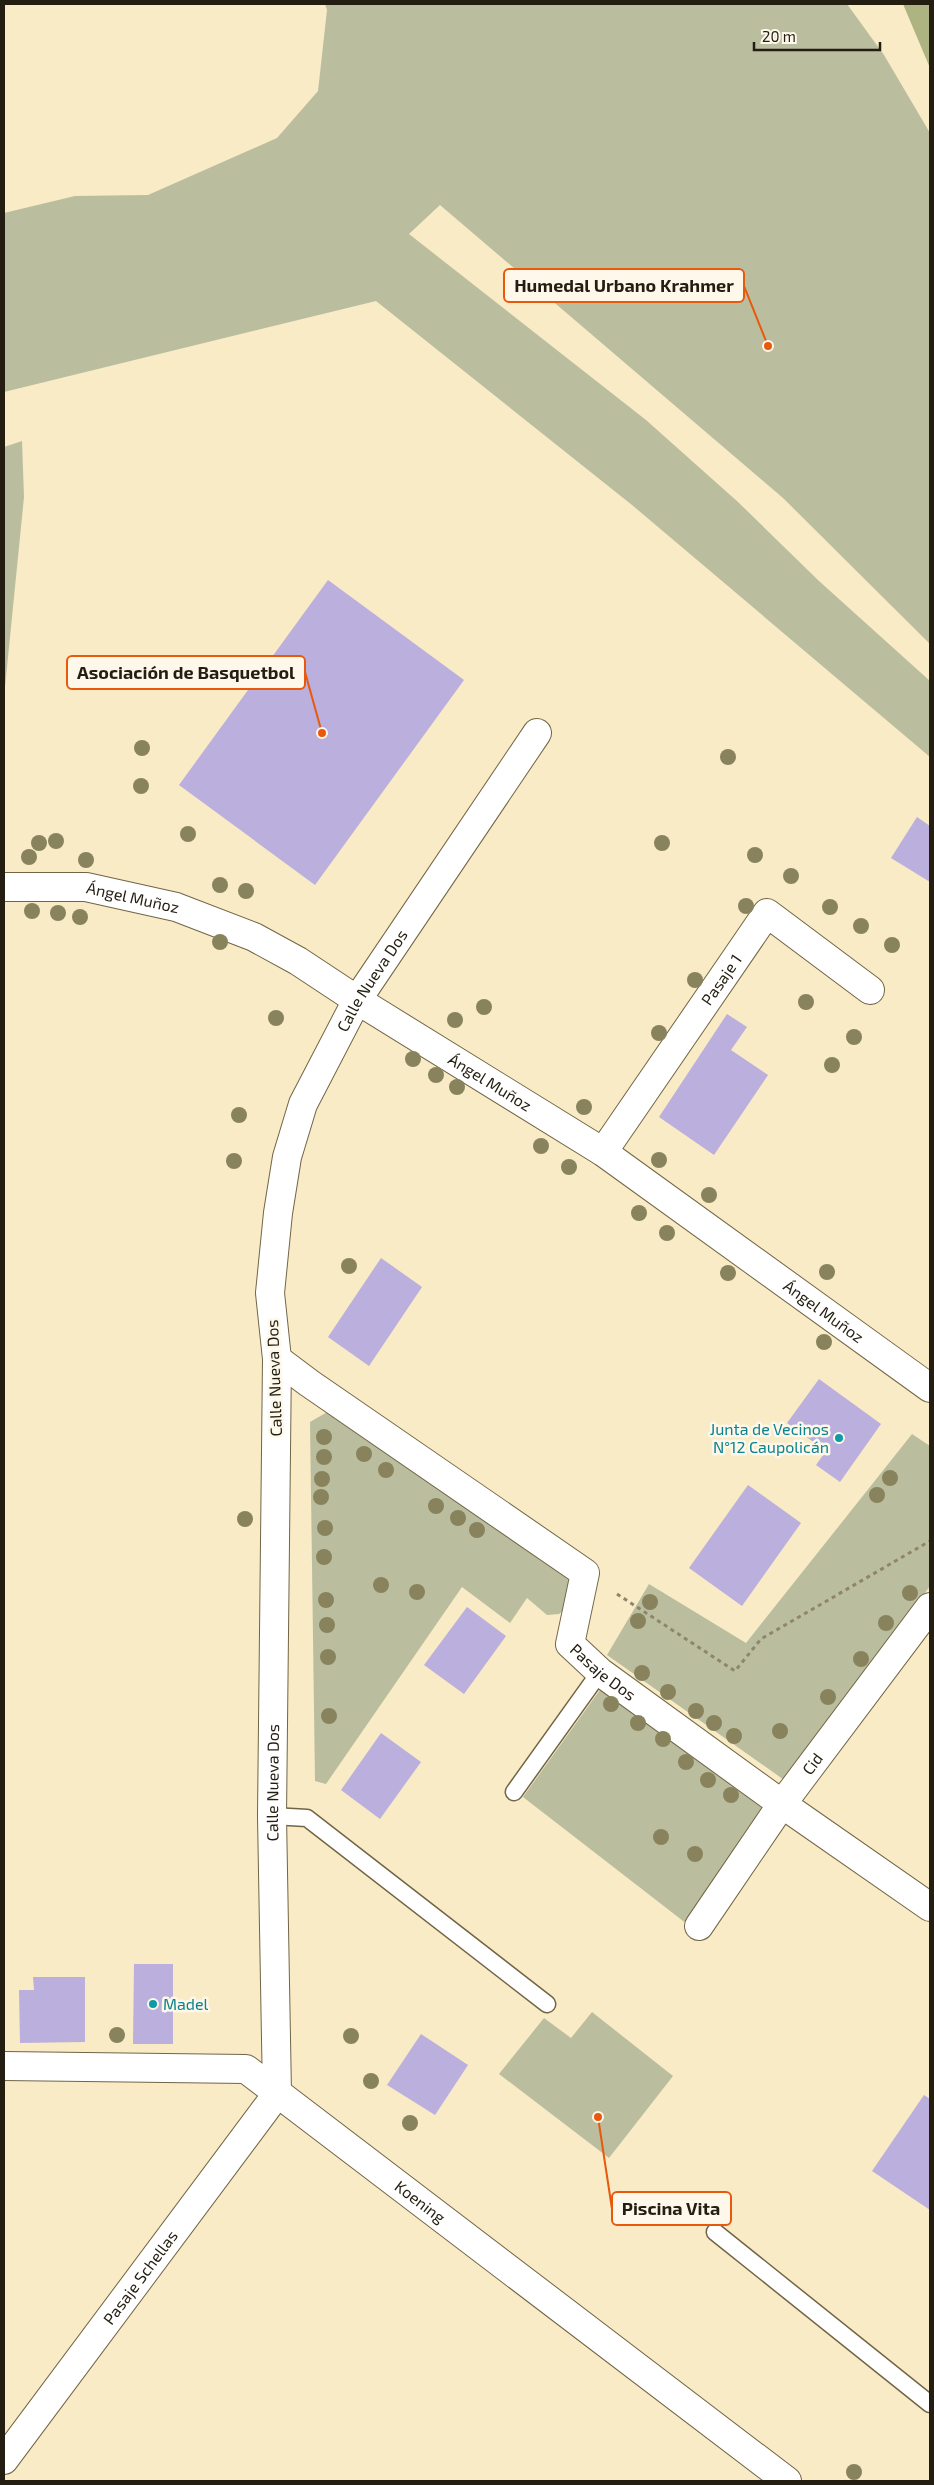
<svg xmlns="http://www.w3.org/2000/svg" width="934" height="2485" font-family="'Exo 2',sans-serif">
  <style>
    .green { fill: #babe9f }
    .forest { fill: #aeb382 }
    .building { fill: #baafdd }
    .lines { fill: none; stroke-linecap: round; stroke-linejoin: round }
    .lane-casing { stroke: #716545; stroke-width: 19 }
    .street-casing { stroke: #716545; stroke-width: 30 }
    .secondary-casing { stroke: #716545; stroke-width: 30 }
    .path { stroke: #8e856c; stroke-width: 3; stroke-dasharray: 4 4; stroke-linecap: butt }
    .lane { stroke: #fff; stroke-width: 16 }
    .street { stroke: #fff; stroke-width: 28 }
    .secondary { stroke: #fff; stroke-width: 28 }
    .tree { fill: #88835c }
    .culture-dot { fill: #0f9aa8; stroke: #fdf8ea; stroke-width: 2 }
    .labels { text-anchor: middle; stroke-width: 5; stroke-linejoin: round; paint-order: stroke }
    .street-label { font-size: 16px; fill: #231e11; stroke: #fdf8ea }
    .culture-label { font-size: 16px; fill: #0d838f; stroke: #fdf8ea; text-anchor: end }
    .leader { fill: none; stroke: #e8590c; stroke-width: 2 }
    .callout-dot { fill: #e8590c; stroke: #fdf8ea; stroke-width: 2 }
    .callout { fill: #fdf8ea; stroke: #e8590c; stroke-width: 2 }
    .callout-label { font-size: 18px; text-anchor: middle; font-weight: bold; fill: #231e11 }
  </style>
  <rect width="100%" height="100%" fill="#f8ebc6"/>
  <g class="green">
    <polygon points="325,4 847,4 884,55 930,133 930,644 783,498 440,205 409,234 646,420 738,502 819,581 930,681 930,757 632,505 376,301 4,392 4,213 75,196 148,195 277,138 318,91 327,10"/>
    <polygon points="22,441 24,497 4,697 4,447"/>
    <polygon points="329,1411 567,1574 571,1589 570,1605 559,1614 547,1615 527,1598 510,1623 462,1587 326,1784 315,1781 310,1422"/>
    <polygon points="912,1434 930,1446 930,1586 787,1782 607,1655 649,1584 746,1643"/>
    <polygon points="602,1687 765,1810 687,1924 523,1797"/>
    <polygon points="592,2012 673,2076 609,2158 499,2074 544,2018 571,2038"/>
  </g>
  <polygon class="forest" points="903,4 930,4 930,68"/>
  <g class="building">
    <polygon points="328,580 464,680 315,885 179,785"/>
    <polygon points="917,817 930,826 930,882 891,858"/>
    <polygon points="727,1014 747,1027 731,1050 768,1075 714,1155 659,1117"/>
    <polygon points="381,1258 422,1287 369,1366 328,1337"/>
    <polygon points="819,1379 881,1424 840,1482 816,1465 826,1451 787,1423"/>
    <polygon points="748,1485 801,1523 742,1606 689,1568"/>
    <polygon points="467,1607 506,1636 464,1694 424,1665"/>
    <polygon points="381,1733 421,1762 380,1819 341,1790"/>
    <polygon points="134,1964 173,1964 173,2044 133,2044"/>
    <polygon points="33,1977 85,1977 85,2042 20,2043 19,1990 34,1990"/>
    <polygon points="421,2034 468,2065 435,2115 387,2085"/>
    <polygon points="924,2095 930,2099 930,2210 872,2171"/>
  </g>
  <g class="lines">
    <g class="lane-casing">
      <g id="lane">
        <polyline points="514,1792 600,1672"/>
        <polyline points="272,1816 307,1818 547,2004"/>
        <polyline points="715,2232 930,2404"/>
      </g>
    </g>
    <g class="street-casing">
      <g id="street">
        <path id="s1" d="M603,1152L767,913L870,990"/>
        <path id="s2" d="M277,1359L309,1383L585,1573L570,1644L600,1672L782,1804L930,1907"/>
        <path id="s3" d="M699,1926L782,1804L930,1607"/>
        <path id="s4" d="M4,2066L246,2069L787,2481"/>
        <path id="s5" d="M4,2460L277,2094L272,1816L277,1359L270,1293L278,1213L287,1157L303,1104L357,1000L537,733"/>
      </g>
    </g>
    <g class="secondary-casing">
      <g id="secondary">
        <path id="s6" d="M4,887H86L176,907L254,937L298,961L357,1000L603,1152L930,1388"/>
      </g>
    </g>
    <polyline class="path" points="617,1594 735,1671 761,1639 930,1541"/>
    <use href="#lane" class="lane"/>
    <use href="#street" class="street"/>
    <use href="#secondary" class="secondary"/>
  </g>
  <g class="tree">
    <circle cx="142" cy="748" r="8"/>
    <circle cx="728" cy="757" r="8"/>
    <circle cx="141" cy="786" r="8"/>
    <circle cx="188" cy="834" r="8"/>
    <circle cx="56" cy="841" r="8"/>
    <circle cx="39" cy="843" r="8"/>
    <circle cx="662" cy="843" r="8"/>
    <circle cx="755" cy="855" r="8"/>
    <circle cx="29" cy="857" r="8"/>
    <circle cx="86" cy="860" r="8"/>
    <circle cx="791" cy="876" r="8"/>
    <circle cx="220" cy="885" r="8"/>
    <circle cx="246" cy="891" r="8"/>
    <circle cx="746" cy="906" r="8"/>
    <circle cx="830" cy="907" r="8"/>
    <circle cx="32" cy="911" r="8"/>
    <circle cx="58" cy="913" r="8"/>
    <circle cx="80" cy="917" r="8"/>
    <circle cx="861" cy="926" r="8"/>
    <circle cx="220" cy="942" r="8"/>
    <circle cx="892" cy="945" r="8"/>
    <circle cx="695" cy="980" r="8"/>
    <circle cx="806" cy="1002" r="8"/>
    <circle cx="484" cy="1007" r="8"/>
    <circle cx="276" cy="1018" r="8"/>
    <circle cx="455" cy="1020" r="8"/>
    <circle cx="659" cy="1033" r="8"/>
    <circle cx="854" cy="1037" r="8"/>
    <circle cx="413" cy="1059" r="8"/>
    <circle cx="832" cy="1065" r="8"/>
    <circle cx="436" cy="1075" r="8"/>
    <circle cx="457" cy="1087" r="8"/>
    <circle cx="584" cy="1107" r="8"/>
    <circle cx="239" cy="1115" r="8"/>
    <circle cx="541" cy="1146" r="8"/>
    <circle cx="659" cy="1160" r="8"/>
    <circle cx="234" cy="1161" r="8"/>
    <circle cx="569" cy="1167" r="8"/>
    <circle cx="709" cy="1195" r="8"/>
    <circle cx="639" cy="1213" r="8"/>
    <circle cx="667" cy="1233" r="8"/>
    <circle cx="349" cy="1266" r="8"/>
    <circle cx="827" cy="1272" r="8"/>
    <circle cx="728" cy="1273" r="8"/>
    <circle cx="824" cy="1342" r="8"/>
    <circle cx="324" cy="1437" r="8"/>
    <circle cx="364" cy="1454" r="8"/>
    <circle cx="324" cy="1457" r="8"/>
    <circle cx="386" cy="1470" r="8"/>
    <circle cx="890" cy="1478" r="8"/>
    <circle cx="322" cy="1479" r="8"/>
    <circle cx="877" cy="1495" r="8"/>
    <circle cx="321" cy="1497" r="8"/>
    <circle cx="436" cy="1506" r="8"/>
    <circle cx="458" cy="1518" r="8"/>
    <circle cx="245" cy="1519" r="8"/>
    <circle cx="325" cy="1528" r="8"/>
    <circle cx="477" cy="1530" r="8"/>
    <circle cx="324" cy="1557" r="8"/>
    <circle cx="381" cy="1585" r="8"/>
    <circle cx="417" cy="1592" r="8"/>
    <circle cx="910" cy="1593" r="8"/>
    <circle cx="326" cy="1600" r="8"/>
    <circle cx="650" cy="1602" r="8"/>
    <circle cx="638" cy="1621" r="8"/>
    <circle cx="886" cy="1623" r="8"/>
    <circle cx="327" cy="1625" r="8"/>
    <circle cx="328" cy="1657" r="8"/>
    <circle cx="861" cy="1659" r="8"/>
    <circle cx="642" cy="1673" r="8"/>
    <circle cx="668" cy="1692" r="8"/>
    <circle cx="828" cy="1697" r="8"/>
    <circle cx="611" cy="1704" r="8"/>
    <circle cx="696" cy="1711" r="8"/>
    <circle cx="329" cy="1716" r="8"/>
    <circle cx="638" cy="1723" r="8"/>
    <circle cx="714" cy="1723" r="8"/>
    <circle cx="780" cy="1731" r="8"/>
    <circle cx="734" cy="1736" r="8"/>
    <circle cx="663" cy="1739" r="8"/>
    <circle cx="686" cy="1762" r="8"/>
    <circle cx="708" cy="1780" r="8"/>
    <circle cx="731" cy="1795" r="8"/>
    <circle cx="661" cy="1837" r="8"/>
    <circle cx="695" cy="1854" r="8"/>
    <circle cx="117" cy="2035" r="8"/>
    <circle cx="351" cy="2036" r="8"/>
    <circle cx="371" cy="2081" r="8"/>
    <circle cx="410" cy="2123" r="8"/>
    <circle cx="854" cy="2472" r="8"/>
  </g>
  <g class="culture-dot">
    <circle cx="839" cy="1438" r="5"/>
    <circle cx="153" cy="2004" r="5"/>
  </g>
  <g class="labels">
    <g class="street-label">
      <text dy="6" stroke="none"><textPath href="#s6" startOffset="130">Ángel Muñoz</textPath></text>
      <text dy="6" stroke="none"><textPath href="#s5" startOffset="1592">Calle Nueva Dos</textPath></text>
      <text dy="6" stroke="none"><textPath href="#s1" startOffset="209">Pasaje 1</textPath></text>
      <text dy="6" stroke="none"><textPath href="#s6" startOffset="535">Ángel Muñoz</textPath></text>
      <text dy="6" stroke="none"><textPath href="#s6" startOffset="940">Ángel Muñoz</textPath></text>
      <text transform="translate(274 1378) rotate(-92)" y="6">Calle Nueva Dos</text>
      <text dy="6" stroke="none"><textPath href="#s2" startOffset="491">Pasaje Dos</textPath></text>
      <text dy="6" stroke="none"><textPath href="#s3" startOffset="198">Cid</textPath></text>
      <text dy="6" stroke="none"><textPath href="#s5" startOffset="768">Calle Nueva Dos</textPath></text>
      <text dy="6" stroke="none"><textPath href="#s4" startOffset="461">Koening</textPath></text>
      <text dy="6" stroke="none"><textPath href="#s5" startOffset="228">Pasaje Schellas</textPath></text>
    </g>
    <g class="culture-label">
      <text x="829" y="1435">Junta de Vecinos<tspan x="829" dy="18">N°12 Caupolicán</tspan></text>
      <text x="163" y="2010" text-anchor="start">Madel</text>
    </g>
  </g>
  <path class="leader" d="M768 346L744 286M322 733L305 672M598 2117L612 2209"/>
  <g class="callout-dot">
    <circle cx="768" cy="346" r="5"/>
    <circle cx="322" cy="733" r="5"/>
    <circle cx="598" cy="2117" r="5"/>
  </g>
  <g class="callout">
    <rect x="504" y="269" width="240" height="33" rx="5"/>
    <rect x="67" y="656" width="238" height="33" rx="5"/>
    <rect x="612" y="2192" width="119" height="33" rx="5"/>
  </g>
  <g class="callout-label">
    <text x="624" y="292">Humedal Urbano Krahmer</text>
    <text x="186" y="679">Asociación de Basquetbol</text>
    <text x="671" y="2215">Piscina Vita</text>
  </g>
  <rect width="934" height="2485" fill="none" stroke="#231e11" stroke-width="10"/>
  <path d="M754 42v8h126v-8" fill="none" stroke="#231e11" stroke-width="2.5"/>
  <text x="762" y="42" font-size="15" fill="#231e11" stroke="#fdf8ea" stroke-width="4" paint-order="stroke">20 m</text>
</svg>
